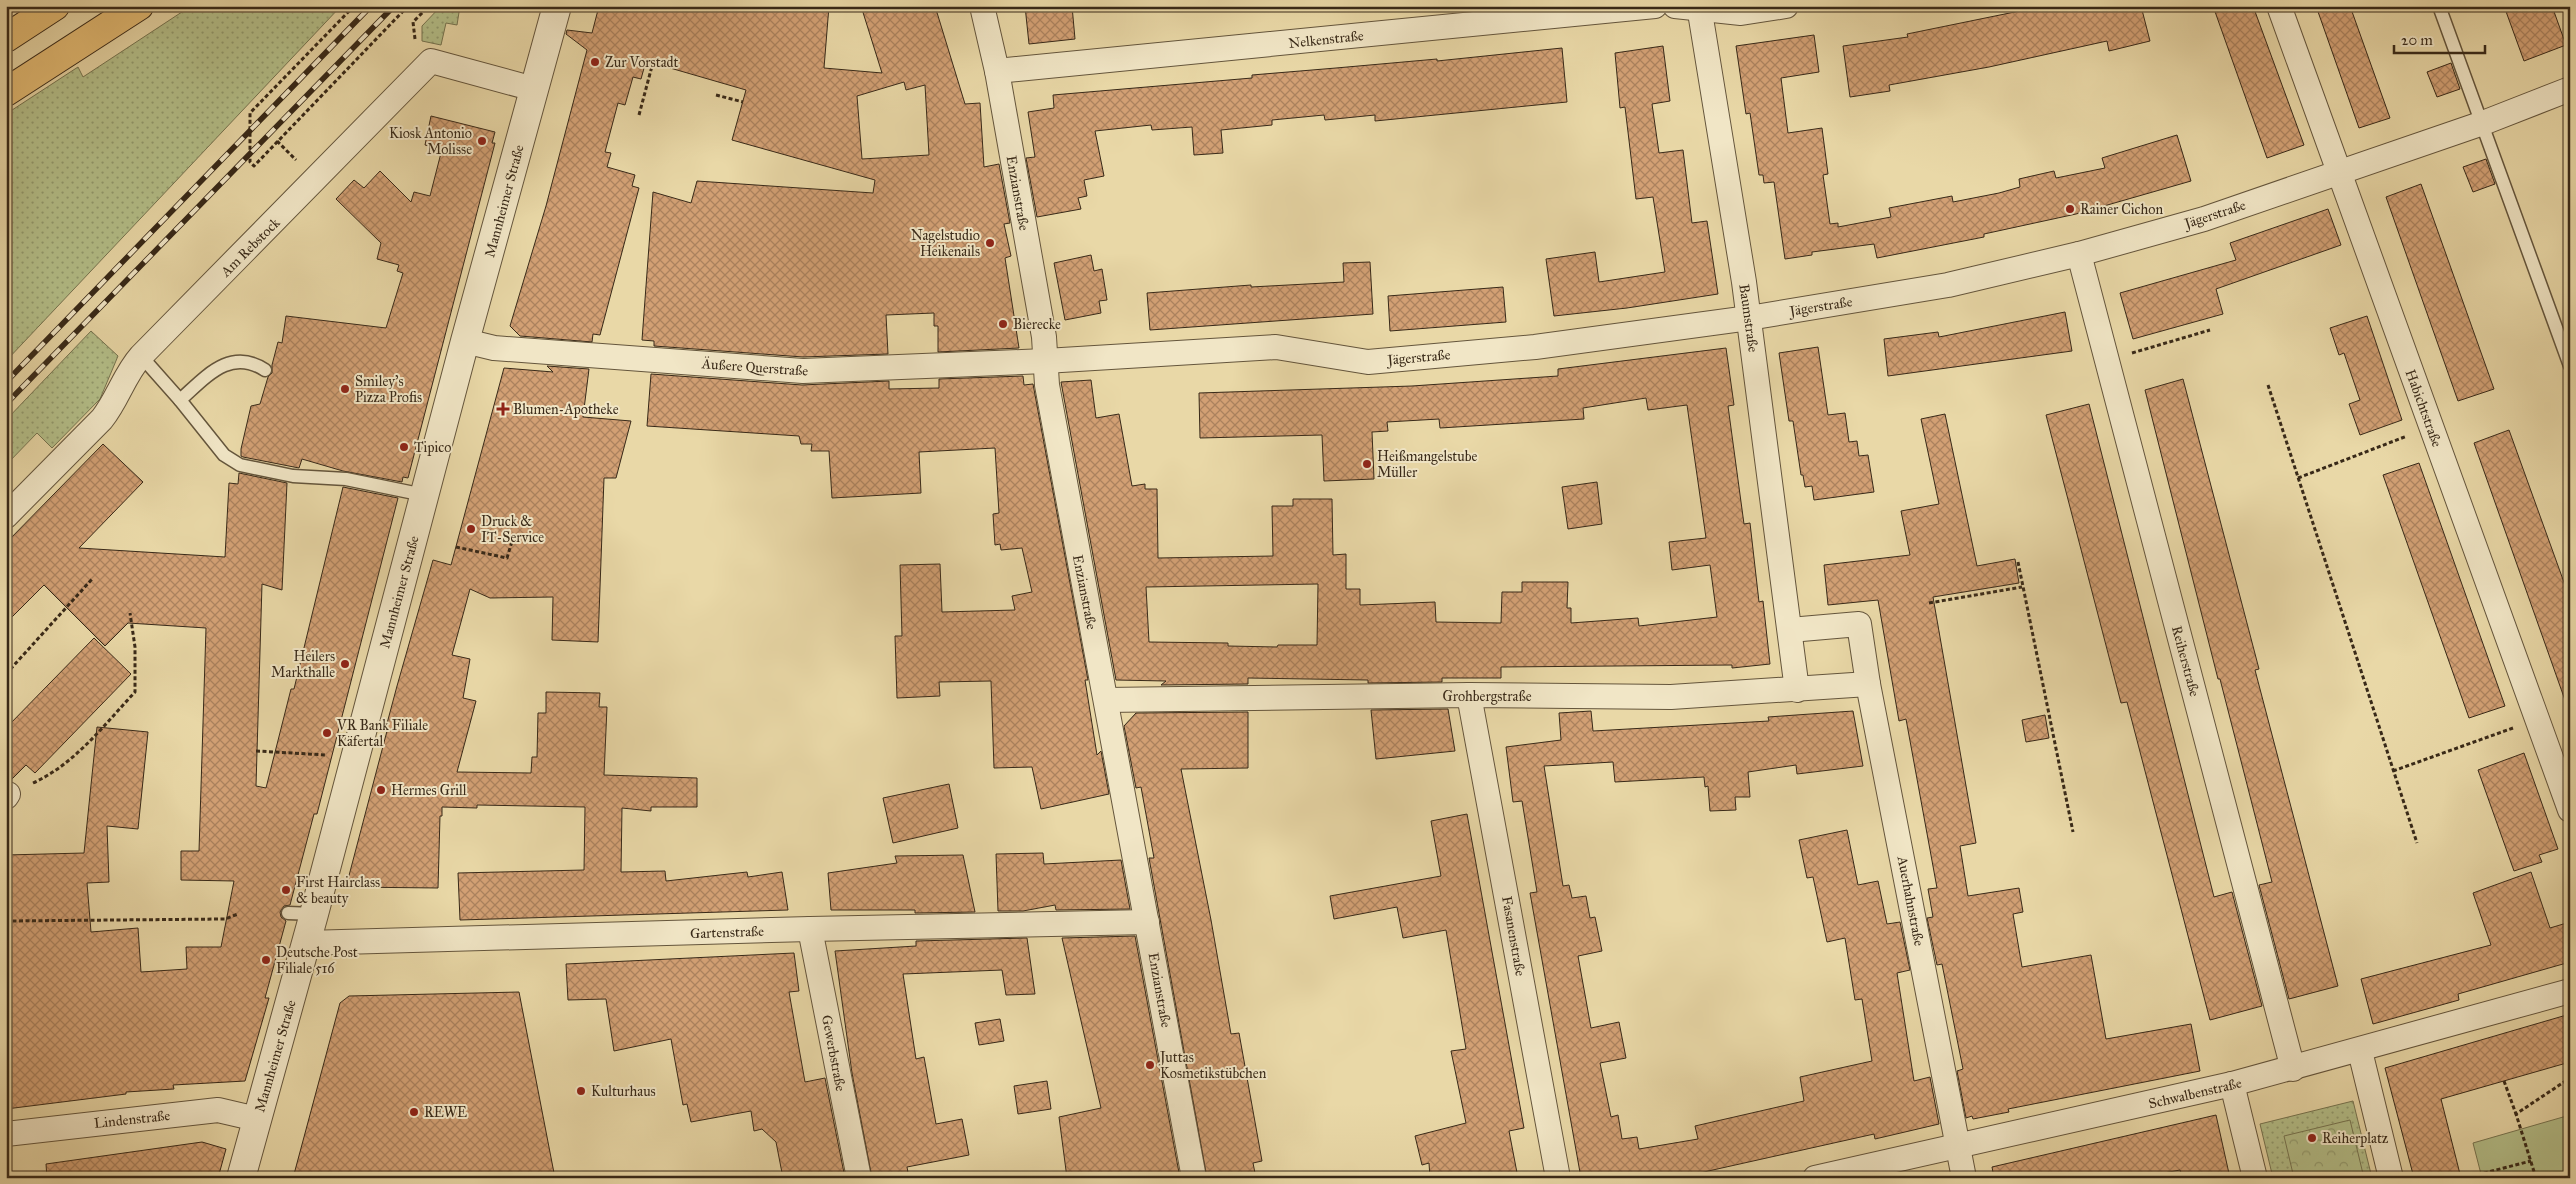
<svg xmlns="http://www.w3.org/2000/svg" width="2576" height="1184" font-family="'IM FELL Great Primer',serif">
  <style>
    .grass { fill: url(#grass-dots); stroke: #767450 }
    .park { fill: url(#park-crowns); stroke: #767450 }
    .garden { fill: #b4bf89; stroke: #767450 }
    .building { fill: url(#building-cross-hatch); stroke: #382918; fill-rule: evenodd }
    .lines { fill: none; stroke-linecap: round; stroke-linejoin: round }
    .service-casing { stroke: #64553c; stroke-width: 15 }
    .minor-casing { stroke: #64553c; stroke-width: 26 }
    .tertiary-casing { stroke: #64553c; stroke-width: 30 }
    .primary-casing { stroke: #382918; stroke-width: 30 }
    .trunk-casing { stroke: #382918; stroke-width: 30 }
    .path { stroke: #382918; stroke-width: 3; stroke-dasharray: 4 2.5; stroke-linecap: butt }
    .service { stroke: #f1e6c6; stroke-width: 12 }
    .minor { stroke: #f1e6c6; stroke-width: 24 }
    .tertiary { stroke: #f1e6c6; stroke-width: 28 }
    .primary { stroke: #e4bc74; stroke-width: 28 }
    .trunk { stroke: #e4bc74; stroke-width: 28 }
    .rail-casing { stroke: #382918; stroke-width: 5.5 }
    .rail { stroke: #f1e6c6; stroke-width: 4; stroke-dasharray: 11; stroke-linecap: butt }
    .poi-dot { fill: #8f2418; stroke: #f1e6c6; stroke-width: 2 }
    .labels { text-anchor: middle; stroke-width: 4; stroke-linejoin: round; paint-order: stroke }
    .street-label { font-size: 14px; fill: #382918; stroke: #f1e6c6 }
    .poi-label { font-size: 14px; fill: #382918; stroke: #f1e6c6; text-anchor: start }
  </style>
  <defs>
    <pattern id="grass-dots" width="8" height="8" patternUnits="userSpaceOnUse" patternTransform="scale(1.25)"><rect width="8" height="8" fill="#b4bf89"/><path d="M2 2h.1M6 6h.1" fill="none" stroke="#939b6f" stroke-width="1.8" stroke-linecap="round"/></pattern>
    <pattern id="park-crowns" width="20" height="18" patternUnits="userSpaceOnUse" patternTransform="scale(1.25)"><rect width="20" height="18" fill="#b4bf89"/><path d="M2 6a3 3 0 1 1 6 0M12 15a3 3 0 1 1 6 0" fill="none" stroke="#939b6f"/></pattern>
    <pattern id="building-cross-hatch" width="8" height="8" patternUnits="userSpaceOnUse" patternTransform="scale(1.25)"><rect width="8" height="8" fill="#d2a074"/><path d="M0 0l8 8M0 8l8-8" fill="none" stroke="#ab825e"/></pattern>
  </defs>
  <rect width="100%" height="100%" fill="#e9d8a7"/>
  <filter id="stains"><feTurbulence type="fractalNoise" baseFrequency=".004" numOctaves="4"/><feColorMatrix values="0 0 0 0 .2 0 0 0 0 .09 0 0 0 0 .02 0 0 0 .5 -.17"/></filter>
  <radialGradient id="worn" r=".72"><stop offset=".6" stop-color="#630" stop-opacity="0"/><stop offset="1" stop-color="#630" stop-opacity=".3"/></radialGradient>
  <g class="grass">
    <polygon points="191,6 341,6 6,361 6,114 78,67 83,77"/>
    <polygon points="441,6 460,6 457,25 446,23 441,45 422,41 422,26"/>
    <polygon points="91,331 118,356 100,399 52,448 37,433 6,465 6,420"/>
    <polygon points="2353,1101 2372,1178 2273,1178 2260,1124"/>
  </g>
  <polygon class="park" points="2350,1120 2364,1178 2294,1178 2284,1136"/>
  <polygon class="garden" points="2570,1115 2570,1178 2482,1178 2473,1143"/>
  <g class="building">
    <path d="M599,6H829L824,68L882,73L861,6H935L965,104L980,103L984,167L999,164L1010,223L1004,224L1011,256L1005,258L1019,348L938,352V326H934V313L886,315L888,354L803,357L654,346V341L642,340L653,192L691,203L697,181L873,193L875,180L732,140L746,90L646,61L641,79L633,77L625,105L618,103L605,152L611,153L607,167L635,175L632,186L639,188L600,335L593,334L592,342L520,336L510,326L546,206L587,50L566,34L567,30L592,33ZM904,82L906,90L925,85L929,155L862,159L857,96Z"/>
    <polygon points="1025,6 1072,6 1075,39 1029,44"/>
    <polygon points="2044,6 2141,6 2150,41 2109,51 2107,41 1989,67 1889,85 1890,91 1850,97 1843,46 1908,37 1907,34"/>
    <polygon points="2213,6 2253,6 2304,145 2267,158"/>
    <polygon points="2316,6 2350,6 2390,118 2359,128"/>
    <polygon points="2504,6 2552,6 2566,45 2524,61"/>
    <polygon points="1814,35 1819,72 1781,78 1788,133 1822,128 1828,174 1823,175 1830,224 1838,223 1838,227 1891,217 1889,208 1952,196 1953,202 1999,193 2020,187 2019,179 2054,171 2056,178 2105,168 2102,158 2177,135 2191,181 2076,214 1984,234 1984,237 1877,258 1874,244 1812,252 1812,255 1785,259 1774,182 1764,183 1763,175 1759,175 1750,113 1746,114 1736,46"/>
    <polygon points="1663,46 1670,101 1652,104 1659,153 1683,150 1692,223 1707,221 1718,294 1627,308 1554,316 1546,259 1595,252 1599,282 1665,272 1653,197 1636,199 1625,107 1620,108 1615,53"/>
    <polygon points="1562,48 1567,102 1375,121 1375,115 1325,120 1324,115 1272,120 1272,125 1221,130 1223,153 1194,155 1192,127 1152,130 1151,125 1095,131 1104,176 1084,180 1087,196 1078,198 1081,209 1037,217 1026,158 1035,157 1028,112 1054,108 1053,95 1252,78 1252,75 1336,68 1437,59 1437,61"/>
    <polygon points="2451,63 2460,89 2437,97 2427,72"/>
    <polygon points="431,116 495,132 492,143 495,143 408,478 403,477 402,482 343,471 302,459 299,468 243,457 241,456 241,449 251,406 260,404 268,377 272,373 272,365 278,342 282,343 286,316 386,328 403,273 397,271 399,265 377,259 381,243 336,199 354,180 364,188 380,171 411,202 414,192 430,196 442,149 425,145"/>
    <polygon points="2486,159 2495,184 2473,192 2463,167"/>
    <polygon points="2421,184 2494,389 2458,401 2386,197"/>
    <polygon points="2328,209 2341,245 2216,289 2223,314 2133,339 2120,293 2236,260 2230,243"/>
    <polygon points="1091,255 1094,271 1102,269 1107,300 1099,301 1101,313 1065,320 1054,263"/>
    <polygon points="1370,262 1373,314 1150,330 1147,293 1251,285 1251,287 1344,282 1343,263"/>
    <polygon points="1503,287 1506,322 1390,331 1388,296"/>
    <polygon points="2065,312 2072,351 1888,376 1884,339 1938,332 1939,337"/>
    <polygon points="2367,316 2402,420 2360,435 2349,404 2360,400 2344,353 2339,355 2330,328"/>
    <polygon points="1818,347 1828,415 1845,413 1849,442 1857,441 1859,456 1868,455 1874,492 1814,500 1812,486 1805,487 1803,475 1801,475 1793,421 1789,421 1779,353"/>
    <path d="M1726,348L1734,405L1728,406L1744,524L1750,523L1759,602L1763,601L1770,664L1732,668V665L1501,667V678H1442V682L1368,683V680L1248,678V684L1161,685L1166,681L1116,680L1061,382L1091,380L1096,418L1119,414L1132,486L1145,484V489H1157L1158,558L1273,556L1272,506H1293V499H1332L1333,555L1346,554V589H1360V605L1435,602L1436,622L1501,623L1502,592H1522V582H1568L1567,608H1571V623L1638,618L1639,626L1717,617L1710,565L1672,570L1669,542L1706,538L1687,405L1648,410L1646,398L1583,408L1584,419L1440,428L1439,419L1387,422L1388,431L1372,432L1374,479L1324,481L1322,435L1200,438L1199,393L1412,386L1558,376V369ZM1318,584L1317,645H1278L1277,647L1228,646V643L1149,642L1146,587Z"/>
    <polygon points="547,366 589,369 583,417 631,421 616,478 604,478 598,642 552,640 553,597 490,598 470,589 452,655 470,659 463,698 476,701 457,772 531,773 532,757 537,757 538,713 546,713 546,692 600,693 599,707 607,707 604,775 697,778 697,807 651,807 651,811 622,808 621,872 665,871 666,881 747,872 748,877 782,872 788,910 460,920 458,873 584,870 585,807 477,805 477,808 442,807 442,816 440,816 438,888 346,887 387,731 385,731 397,686 433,560 451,565 504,368 553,372"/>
    <polygon points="651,374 802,385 889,381 889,389 939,388 939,379 1023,376 1024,385 1033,384 1088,680 1085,680 1097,755 1101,751 1109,794 1041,809 1032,767 994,768 991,681 939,682 940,696 897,698 895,636 902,636 900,565 940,564 942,612 1015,610 1012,596 1032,592 1022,548 1001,550 1000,544 995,545 993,514 999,513 995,448 919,452 921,493 832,498 829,451 811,451 812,444 801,444 799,436 647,426"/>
    <polygon points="2183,379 2259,669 2255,670 2338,986 2289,999 2259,885 2272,882 2220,679 2218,679 2145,390"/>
    <polygon points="2089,404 2214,897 2232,892 2262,1006 2210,1020 2127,702 2121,703 2046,415"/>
    <polygon points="1945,414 1977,566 2015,559 2019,583 1933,597 1976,843 1960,846 1968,896 2019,888 2023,912 2013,914 2022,967 2091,955 2106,1039 2191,1024 2200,1071 2008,1109 2009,1112 1973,1119 1972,1116 1966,1118 1957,1071 1963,1069 1942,964 1937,965 1927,918 1933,917 1928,889 1937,888 1906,719 1899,721 1878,600 1828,605 1824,565 1910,555 1901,511 1939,504 1921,419"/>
    <polygon points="2509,430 2570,599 2570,703 2566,703 2474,443"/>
    <polygon points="103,444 143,482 79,548 225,557 229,483 238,484 239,473 287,483 282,590 262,584 256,786 266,788 291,689 294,689 343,487 398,498 317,814 314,814 290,905 284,906 280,912 281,917 286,921 265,998 269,998 245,1081 173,1085 174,1089 126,1092 126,1094 6,1109 6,855 84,853 97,727 148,732 138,829 107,826 109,882 87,883 91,932 138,928 141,972 187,969 186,947 221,947 234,881 181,880 181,851 199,851 206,628 128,623 105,646 44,585 6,623 6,543"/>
    <polygon points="2419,463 2505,706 2469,718 2383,475"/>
    <polygon points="1597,482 1602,524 1568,529 1562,487"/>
    <polygon points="94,638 131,674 35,773 26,765 10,781 6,781 6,728"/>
    <polygon points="1448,709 1455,751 1376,759 1371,710"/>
    <polygon points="1591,711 1593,731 1769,721 1768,717 1853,711 1863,766 1797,774 1796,765 1748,772 1750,797 1735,797 1736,810 1710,811 1708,786 1705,787 1704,777 1615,782 1613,762 1544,766 1563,886 1569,885 1572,898 1586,896 1590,918 1595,917 1602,951 1578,956 1591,1028 1619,1022 1626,1058 1600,1063 1611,1117 1618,1115 1622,1139 1637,1137 1639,1149 1698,1139 1695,1126 1804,1101 1800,1077 1872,1061 1862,999 1855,1000 1845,938 1827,942 1813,877 1807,878 1799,840 1847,830 1858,885 1878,881 1887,924 1900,922 1910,970 1897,973 1914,1081 1930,1077 1939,1124 1875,1139 1874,1134 1677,1178 1581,1178 1530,893 1537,892 1522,801 1513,802 1506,747 1561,740 1559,713"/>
    <polygon points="1248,712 1248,768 1181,769 1211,920 1231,1034 1239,1033 1262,1161 1253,1163 1256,1178 1207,1178 1149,858 1154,858 1141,787 1136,788 1124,726 1136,713"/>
    <polygon points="2045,715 2049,738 2026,742 2022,720"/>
    <polygon points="2524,753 2558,849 2539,855 2542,862 2514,871 2478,770"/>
    <polygon points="949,784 958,828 893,843 883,798"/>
    <polygon points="1467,814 1524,1128 1509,1131 1518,1178 1430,1178 1429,1163 1422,1165 1415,1136 1466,1123 1451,1051 1466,1049 1446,930 1403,938 1397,907 1334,919 1330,896 1441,876 1431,821"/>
    <polygon points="1043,853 1044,864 1121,860 1130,909 1056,910 1055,905 1023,911 998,911 996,854"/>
    <polygon points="963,855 975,912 915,913 915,910 831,910 828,873 897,863 895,856"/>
    <polygon points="2531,872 2550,928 2570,922 2570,962 2458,994 2459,1000 2373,1024 2361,979 2491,945 2473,893"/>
    <polygon points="1135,936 1180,1178 1128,1178 1128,1174 1104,1178 1067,1178 1059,1117 1101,1108 1062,938"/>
    <polygon points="1027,938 1035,994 1006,995 1002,970 903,974 916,1059 924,1057 936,1124 962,1119 969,1155 907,1167 909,1178 872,1178 852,1073 835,951 916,946 916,941"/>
    <polygon points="794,953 799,991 789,992 805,1082 825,1078 845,1178 783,1178 776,1142 762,1129 754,1131 751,1111 691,1122 687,1104 683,1105 671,1039 614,1051 606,999 568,1000 566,964"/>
    <polygon points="519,992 554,1173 531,1178 293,1178 340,1003 349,996"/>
    <polygon points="2570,1014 2570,1062 2441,1099 2461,1178 2414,1178 2385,1068"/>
    <polygon points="1000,1019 1004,1041 979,1045 975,1023"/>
    <polygon points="1047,1081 1051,1109 1018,1114 1014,1086"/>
    <polygon points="2216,1115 2230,1178 2182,1178 2180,1170 2137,1178 1994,1178 1992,1167"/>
    <polygon points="202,1142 226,1149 218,1178 47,1178 46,1164"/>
  </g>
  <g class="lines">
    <g class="service-casing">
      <g id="service">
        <polyline points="2439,6 2570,366"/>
        <polyline points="141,356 180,400 224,455 240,465 293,476 346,479 424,495"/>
        <path d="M180,400C206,377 230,347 265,370"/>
        <polyline points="288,913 314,914"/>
      </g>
    </g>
    <g class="minor-casing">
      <g id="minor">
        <polyline points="982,6 997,71 1044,337 1047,385 1194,1178"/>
        <polyline points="1675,6 1741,13 1786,6"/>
        <polyline points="1699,6 1744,282 1797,690"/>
        <polyline points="2279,6 2570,810"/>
        <polyline points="997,71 1655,6"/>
        <polyline points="2079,254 2293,1069"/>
        <polyline points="465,341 494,348 803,371 1045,361 1276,347 1368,362 1535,347 1749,318 1948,285 2079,254 2204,219 2483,123 2570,89"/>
        <path d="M6,516L102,419C118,399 124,375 141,356L431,61L534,89"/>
        <polyline points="1790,630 1859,624 1868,684 1964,1178"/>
        <polyline points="1469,695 1558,1178"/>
        <polyline points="1106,700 1469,695 1671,697 1868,684"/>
        <polyline points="6,797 8,794"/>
        <polyline points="810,929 859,1178"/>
        <polyline points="306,943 810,929 1147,922"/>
        <polyline points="2360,1051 2391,1178"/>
        <polyline points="2232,1084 2255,1178"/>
        <polyline points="6,1134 218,1110 257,1119"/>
        <polyline points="1815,1178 2232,1084 2570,991"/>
      </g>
    </g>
    <g class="tertiary-casing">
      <polyline id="tertiary" points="241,1178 314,914 465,341 557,6"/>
    </g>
    <g class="primary-casing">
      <polyline id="primary" points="6,92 139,6"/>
    </g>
    <g class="trunk-casing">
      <polyline id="trunk" points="6,38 55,6"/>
    </g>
    <g class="path">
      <polyline points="354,6 250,113 250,162 254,166 408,6"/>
      <polyline points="415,39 413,22 429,6"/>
      <polyline points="716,95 743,102"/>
      <polyline points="639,115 652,66 645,64"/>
      <polyline points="277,141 296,160"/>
      <polyline points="2132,353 2210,330"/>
      <polyline points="2268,385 2417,843"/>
      <polyline points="2298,478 2407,436"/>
      <polyline points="456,547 507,558 513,538 508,537"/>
      <polyline points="2018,562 2073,832"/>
      <polyline points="1929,603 2022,587"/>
      <polyline points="6,674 93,578"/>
      <polyline points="256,751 326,755"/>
      <polyline points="2393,771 2513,728"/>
      <path d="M33,783C75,764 104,725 135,692V647L130,613"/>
      <polyline points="6,921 225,919 238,914"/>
      <polyline points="2504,1081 2516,1114"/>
      <polyline points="2465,1178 2531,1161"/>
      <polyline points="2536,1178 2516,1114 2570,1078"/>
    </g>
    <use href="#service" class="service"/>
    <use href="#minor" class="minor"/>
    <use href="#tertiary" class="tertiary"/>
    <use href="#primary" class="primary"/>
    <use href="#trunk" class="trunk"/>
    <g class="rail-casing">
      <g id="rail">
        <polyline points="6,382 371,6"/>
        <polyline points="6,404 394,6"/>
      </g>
    </g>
    <use href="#rail" class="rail"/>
  </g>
  <g class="poi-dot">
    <circle cx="595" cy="62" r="5"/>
    <circle cx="482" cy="141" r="5"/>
    <circle cx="2070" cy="209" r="5"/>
    <circle cx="990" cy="243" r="5"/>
    <circle cx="1003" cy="324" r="5"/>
    <circle cx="345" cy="389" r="5"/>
    <path d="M500.5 401.5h5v5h5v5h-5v5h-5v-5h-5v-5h5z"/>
    <circle cx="404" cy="447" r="5"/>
    <circle cx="1367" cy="464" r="5"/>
    <circle cx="471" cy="529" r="5"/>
    <circle cx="345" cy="664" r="5"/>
    <circle cx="327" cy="733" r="5"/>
    <circle cx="381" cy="790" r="5"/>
    <circle cx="286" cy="890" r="5"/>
    <circle cx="266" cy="960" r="5"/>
    <circle cx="1150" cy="1065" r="5"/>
    <circle cx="581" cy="1091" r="5"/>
    <circle cx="414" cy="1112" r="5"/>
    <circle cx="2312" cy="1138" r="5"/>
  </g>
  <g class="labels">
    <g class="street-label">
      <text transform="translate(1326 39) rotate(-6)" y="5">Nelkenstraße</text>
      <text transform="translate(1018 193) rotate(80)" y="5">Enzianstraße</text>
      <text transform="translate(504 201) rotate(-75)" y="5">Mannheimer Straße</text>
      <text transform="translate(2215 214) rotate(-18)" y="5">Jägerstraße</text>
      <text transform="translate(250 247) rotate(-45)" y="5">Am Rebstock</text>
      <text transform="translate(1821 306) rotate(-9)" y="5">Jägerstraße</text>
      <text transform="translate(1749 318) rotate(82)" y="5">Baumstraße</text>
      <text transform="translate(1419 357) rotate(-5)" y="5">Jägerstraße</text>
      <text transform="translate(755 367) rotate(4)" y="5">Äußere Querstraße</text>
      <text transform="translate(2424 408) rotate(70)" y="5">Habichtstraße</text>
      <text transform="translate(399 592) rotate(-75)" y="5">Mannheimer Straße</text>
      <text transform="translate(1085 592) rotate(79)" y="5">Enzianstraße</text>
      <text transform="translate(2186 661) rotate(75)" y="5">Reiherstraße</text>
      <text x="1487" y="701">Grohbergstraße</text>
      <text transform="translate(1911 901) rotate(79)" y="5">Auerhahnstraße</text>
      <text transform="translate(727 932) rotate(-2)" y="5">Gartenstraße</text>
      <text transform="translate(1514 936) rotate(80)" y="5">Fasanenstraße</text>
      <text transform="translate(1160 990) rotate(80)" y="5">Enzianstraße</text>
      <text transform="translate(834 1053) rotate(79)" y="5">Gewerbstraße</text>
      <text transform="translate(275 1056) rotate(-74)" y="5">Mannheimer Straße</text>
      <text transform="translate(2195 1093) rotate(-13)" y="5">Schwalbenstraße</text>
      <text transform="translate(132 1119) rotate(-6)" y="5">Lindenstraße</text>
    </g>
    <g class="poi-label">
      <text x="605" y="67">Zur Vorstadt</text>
      <text x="472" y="138" text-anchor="end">Kiosk Antonio<tspan x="472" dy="16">Molisse</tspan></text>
      <text x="2080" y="214">Rainer Cichon</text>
      <text x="980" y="240" text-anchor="end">Nagelstudio<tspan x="980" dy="16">Heikenails</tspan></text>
      <text x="1013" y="329">Bierecke</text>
      <text x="355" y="386">Smiley's<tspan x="355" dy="16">Pizza Profis</tspan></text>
      <text x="513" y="414">Blumen-Apotheke</text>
      <text x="414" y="452">Tipico</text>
      <text x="1377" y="461">Heißmangelstube<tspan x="1377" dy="16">Müller</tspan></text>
      <text x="481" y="526">Druck &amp;<tspan x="481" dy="16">IT-Service</tspan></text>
      <text x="335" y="661" text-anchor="end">Heilers<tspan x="335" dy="16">Markthalle</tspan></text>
      <text x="337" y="730">VR Bank Filiale<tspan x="337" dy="16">Käfertal</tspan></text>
      <text x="391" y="795">Hermes Grill</text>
      <text x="296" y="887">First Hairclass<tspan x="296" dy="16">&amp; beauty</tspan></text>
      <text x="276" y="957">Deutsche Post<tspan x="276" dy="16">Filiale 516</tspan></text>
      <text x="1160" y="1062">Juttas<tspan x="1160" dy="16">Kosmetikstübchen</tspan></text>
      <text x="591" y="1096">Kulturhaus</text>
      <text x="424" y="1117">REWE</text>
      <text x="2322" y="1143">Reiherplatz</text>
    </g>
  </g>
  <rect width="2576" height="1184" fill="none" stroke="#e9d8a7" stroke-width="25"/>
  <rect x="8" y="8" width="2561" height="1169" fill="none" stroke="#382918" stroke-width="2.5"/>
  <rect x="12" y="12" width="2551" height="1159" fill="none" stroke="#382918"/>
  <path d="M2394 45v8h91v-8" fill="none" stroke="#382918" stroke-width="2.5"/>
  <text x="2401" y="45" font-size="15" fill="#382918" stroke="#f1e6c6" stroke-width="4" paint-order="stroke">20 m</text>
  <rect width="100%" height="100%" filter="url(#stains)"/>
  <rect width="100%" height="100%" fill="url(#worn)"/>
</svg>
